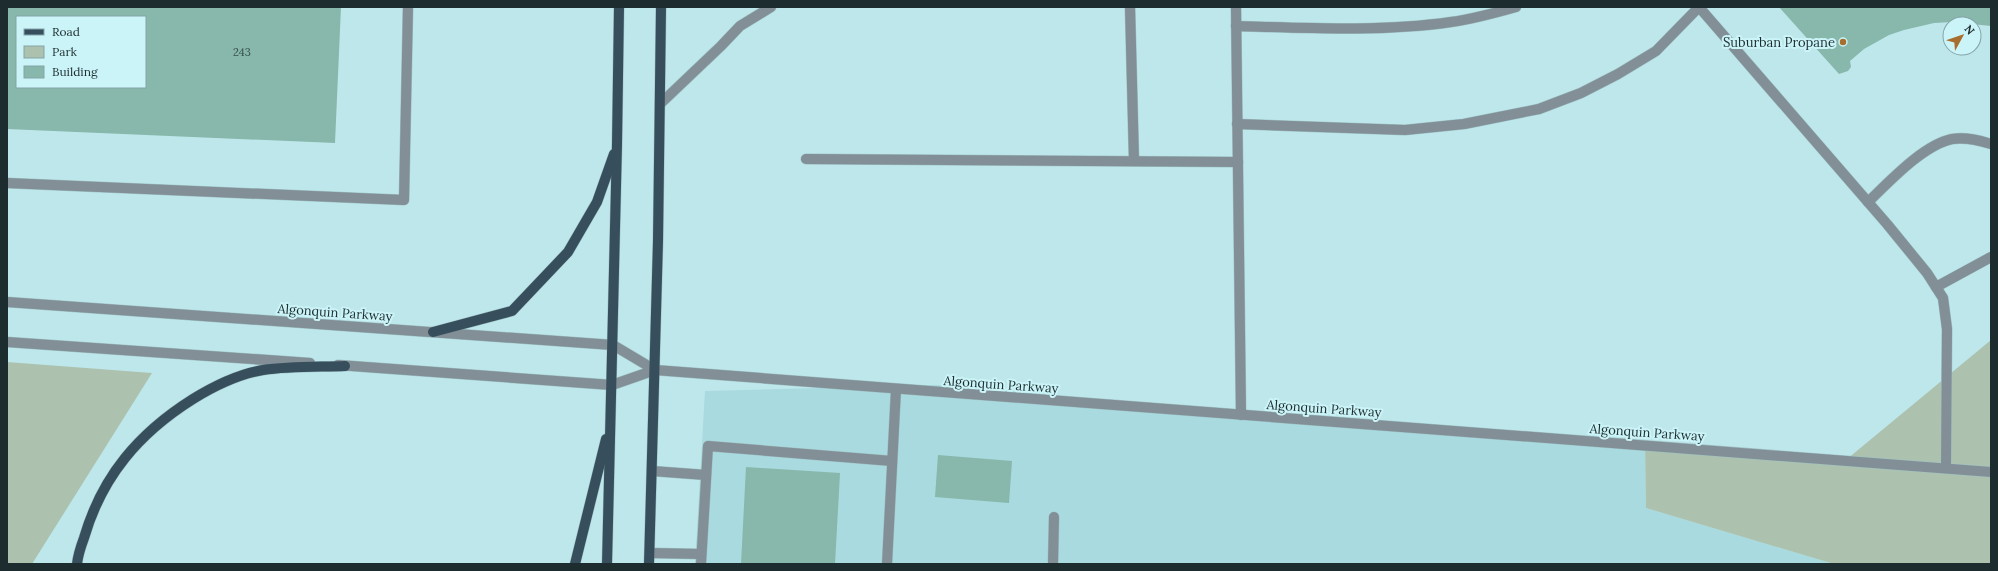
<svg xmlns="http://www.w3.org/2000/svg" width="1998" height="571" font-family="Lora,serif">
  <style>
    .built { fill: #a9dadf }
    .green { fill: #acc2af }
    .building { fill: #87b8ab; fill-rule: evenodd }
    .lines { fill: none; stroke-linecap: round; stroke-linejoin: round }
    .service-casing { stroke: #9ec2c5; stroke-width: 11 }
    .tertiary-casing { stroke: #9ec2c5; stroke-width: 11 }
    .primary-casing { stroke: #9ec2c5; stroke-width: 11 }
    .service { stroke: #828f97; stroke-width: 10 }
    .tertiary { stroke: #828f97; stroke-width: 10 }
    .primary { stroke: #374f5c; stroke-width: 10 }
    .poi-dot { fill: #a86e2e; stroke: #cbf4f8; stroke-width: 1.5 }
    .labels { text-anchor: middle; stroke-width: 4; stroke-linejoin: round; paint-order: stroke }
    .number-label { font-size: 11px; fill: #38504e }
    .poi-label { font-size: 13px; fill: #1d2d2f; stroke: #cbf4f8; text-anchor: end }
    .street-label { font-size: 13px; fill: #1d2d2f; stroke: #cbf4f8 }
  </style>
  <rect width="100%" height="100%" fill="#bee7eb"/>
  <polygon class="built" points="937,385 1645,445 1646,508 1834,564 695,564 705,391"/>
  <g class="green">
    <polygon points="1991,340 1991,564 1834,564 1646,508 1645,445 1841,464"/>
    <polygon points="7,362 152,373 32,564 7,564"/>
  </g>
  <g class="building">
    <path d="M7,7H341L335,143L7,129ZM17,17H145V87H17Z"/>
    <polygon points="1779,7 1991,7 1991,26 1952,22 1934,23 1904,30 1889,35 1864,49 1850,61 1851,67 1848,71 1839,74"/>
    <polygon points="938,455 1012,461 1009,503 935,497"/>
    <polygon points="746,467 840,473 835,564 741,564"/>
  </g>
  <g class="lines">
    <g class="service-casing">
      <g id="service">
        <polyline points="1130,7 1134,161"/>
        <polyline points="1236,7 1241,415"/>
        <path d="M1236,26C1305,28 1382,32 1451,22C1473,19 1495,13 1516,7"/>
        <polyline points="660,104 721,46 740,26 771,7"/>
        <polyline points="1237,124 1405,130 1464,124 1539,109 1581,93 1618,74 1656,51 1699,7 1887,224 1927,273 1943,298 1947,329 1946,468"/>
        <polyline points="806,159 1238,162"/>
        <polyline points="7,183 404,200 408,7"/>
        <path d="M1868,202C1889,182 1923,145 1952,139C1966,137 1978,140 1991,144"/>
        <polyline points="1936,287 1991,257"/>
        <polyline points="652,471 706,475"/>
        <polyline points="650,553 701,554"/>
        <polyline points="701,564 708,446 892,461"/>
        <polyline points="887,564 896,389"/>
        <polyline points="1053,564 1054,517"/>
      </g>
    </g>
    <g class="tertiary-casing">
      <g id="tertiary">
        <polyline points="7,302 613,345 655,370"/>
        <polyline points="7,342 310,363"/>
        <polyline points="338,365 612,385 655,370 1991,472"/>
      </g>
    </g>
    <g class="primary-casing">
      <g id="primary">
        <polyline points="433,332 512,311 568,252 597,202 614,154"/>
        <path d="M77,564C78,555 81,546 84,538C102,476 139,433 193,399C214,386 239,374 263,370C290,366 318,367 345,366"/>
        <polyline points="575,564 606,439"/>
        <polyline points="607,564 617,144 619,7"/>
        <polyline points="649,564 658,241 661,7"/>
      </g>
    </g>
    <use href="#service" class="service"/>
    <use href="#tertiary" class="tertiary"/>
    <use href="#primary" class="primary"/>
  </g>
  <circle class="poi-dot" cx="1843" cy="42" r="4"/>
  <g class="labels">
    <g class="number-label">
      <text x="242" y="56">243</text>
    </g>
    <g class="poi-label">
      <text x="1835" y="47">Suburban Propane</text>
    </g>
    <g class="street-label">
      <text transform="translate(335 312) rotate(4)" y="5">Algonquin Parkway</text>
      <text transform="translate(1001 384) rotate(4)" y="5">Algonquin Parkway</text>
      <text transform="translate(1324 408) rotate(4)" y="5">Algonquin Parkway</text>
      <text transform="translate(1647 432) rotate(4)" y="5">Algonquin Parkway</text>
    </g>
  </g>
  <rect width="1998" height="571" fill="none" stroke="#1d2d2f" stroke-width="16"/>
  <rect x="16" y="16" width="130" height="72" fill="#cbf4f8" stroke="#85a4a8"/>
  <rect x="24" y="29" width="20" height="6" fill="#374f5c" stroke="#85a4a8"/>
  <text x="52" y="36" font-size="12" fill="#1d2d2f">Road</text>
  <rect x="24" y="46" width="20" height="12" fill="#acc2af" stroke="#85a4a8"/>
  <text x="52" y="56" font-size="12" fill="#1d2d2f">Park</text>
  <rect x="24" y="66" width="20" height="12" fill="#87b8ab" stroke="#85a4a8"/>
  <text x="52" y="76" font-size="12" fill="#1d2d2f">Building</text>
  <g transform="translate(1962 36) rotate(50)"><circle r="19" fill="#cbf4f8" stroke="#85a4a8"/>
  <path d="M0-3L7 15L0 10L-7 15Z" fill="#a86e2e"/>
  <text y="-6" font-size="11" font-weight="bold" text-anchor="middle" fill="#1d2d2f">N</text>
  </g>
</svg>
